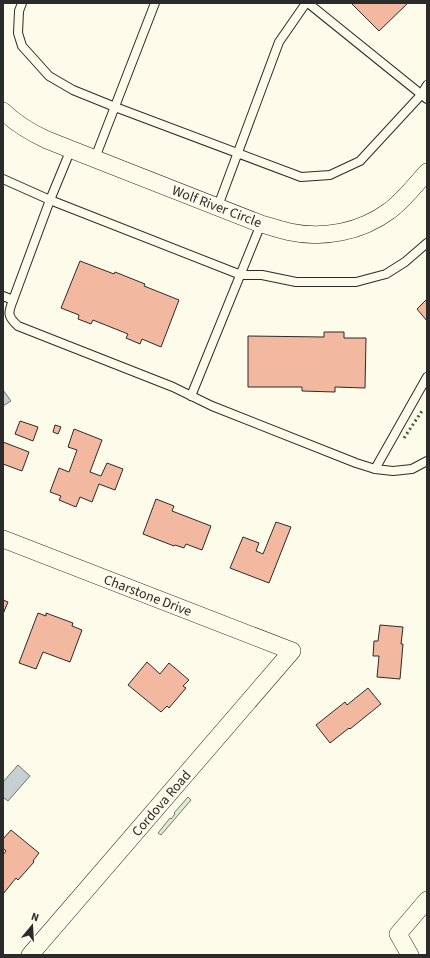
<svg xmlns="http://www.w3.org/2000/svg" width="430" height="958" font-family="'Source Sans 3',sans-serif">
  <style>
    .green { fill: #deebd1; stroke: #74746e }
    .water { fill: #c7d0d0; stroke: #74746e }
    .building { fill: #f2b8a0; stroke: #2b2b2b }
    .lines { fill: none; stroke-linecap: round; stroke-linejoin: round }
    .lane-casing { stroke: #2b2b2b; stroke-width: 10 }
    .street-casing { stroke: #2b2b2b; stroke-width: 18 }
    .lane { stroke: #fdfbea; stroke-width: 8 }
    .street { stroke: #fdfbea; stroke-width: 17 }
    .hedge { stroke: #34623c; stroke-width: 3; stroke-dasharray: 2 3; stroke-linecap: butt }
    .labels { text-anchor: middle; stroke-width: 3; stroke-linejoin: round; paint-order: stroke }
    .street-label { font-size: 14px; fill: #2b2b2b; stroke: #fdfbea }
  </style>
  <rect width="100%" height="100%" fill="#fdfbea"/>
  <polygon class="green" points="188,797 191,800 161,835 158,833 170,818 171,819 175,814 174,813"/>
  <g class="water">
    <polygon points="3,390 11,401 3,406"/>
    <polygon points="18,765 30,776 8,801 3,797 3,782"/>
  </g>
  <g class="building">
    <polygon points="351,3 408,3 379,31"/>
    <polygon points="80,261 114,274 115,272 145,284 144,286 179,300 161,347 142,339 140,344 126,338 128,334 93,320 91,324 78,319 79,315 61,308"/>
    <polygon points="427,299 427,321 417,309"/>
    <polygon points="324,332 344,332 344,338 366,338 365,388 335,387 335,392 302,391 302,387 248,387 248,336 324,337"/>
    <polygon points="20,421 38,427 33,441 15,434"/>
    <polygon points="55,425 61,427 58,434 53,432"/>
    <polygon points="74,429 102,440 90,472 101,476 107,463 123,469 115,490 99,484 92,502 80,497 76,507 59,500 61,496 50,492 59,468 69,472 77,450 68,447"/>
    <polygon points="3,442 29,452 22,471 3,464"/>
    <polygon points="156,499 174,506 172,511 211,526 202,550 186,544 184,548 175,545 174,546 143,534"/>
    <polygon points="276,522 291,527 269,583 230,568 243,537 259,543 256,551 263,554"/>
    <polygon points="3,600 8,602 3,614"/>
    <polygon points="38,613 46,616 46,613 73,623 72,626 82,630 70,662 43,652 36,669 19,663"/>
    <polygon points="380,625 403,627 401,644 403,644 400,679 377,677 379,656 373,656 374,641 378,641"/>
    <polygon points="147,662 160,674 169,663 189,680 183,686 186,688 169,708 167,706 161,712 128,685"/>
    <polygon points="368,688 381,704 350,729 349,728 330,743 316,725 345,702 347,705"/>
    <polygon points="11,830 39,853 33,861 34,862 18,880 16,878 3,894 3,855 6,851 3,848 3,839"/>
  </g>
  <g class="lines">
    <g class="lane-casing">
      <g id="lane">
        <polyline points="22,3 19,11 18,33 22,46 49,76 73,90 115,107 301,177 330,175 360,161 421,95 427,85"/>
        <polyline points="308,3 427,99"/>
        <polyline points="95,158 155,3"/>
        <polyline points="3,179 50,200 241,275 262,275 296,282 356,282 386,274 405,262 427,243"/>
        <polyline points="218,206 279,42 306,3"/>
        <path d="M3,296L13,300C8,313 7,316 18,326L173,387L212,406L356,463L375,469L393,471L412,469L427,461"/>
        <polyline points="13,300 50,200 71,149"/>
        <polyline points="191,396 261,224"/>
        <polyline points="375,469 427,377"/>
      </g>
    </g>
    <g class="street-casing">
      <g id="street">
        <path d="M3,111C16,124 30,132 47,140L261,224C270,226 280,230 290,232C323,239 361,232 389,211C403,201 415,185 427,172"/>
        <polyline points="3,539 292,651 30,955"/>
        <polyline points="410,955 398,934 427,900"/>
      </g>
    </g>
    <use href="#lane" class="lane"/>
    <use href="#street" class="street"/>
    <polyline class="hedge" points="404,438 422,411"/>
  </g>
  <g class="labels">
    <g class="street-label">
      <text transform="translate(217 206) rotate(21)" y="5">Wolf River Circle</text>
      <text transform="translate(148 595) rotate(21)" y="5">Charstone Drive</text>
      <text transform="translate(161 803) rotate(-49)" y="5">Cordova Road</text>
    </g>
  </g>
  <rect width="430" height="958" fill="none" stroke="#2b2b2b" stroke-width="8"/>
  <g transform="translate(32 926) rotate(18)" stroke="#fdfbea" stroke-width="3" paint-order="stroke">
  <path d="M0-3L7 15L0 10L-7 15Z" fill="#2b2b2b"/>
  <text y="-6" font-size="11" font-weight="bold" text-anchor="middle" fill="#2b2b2b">N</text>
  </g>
</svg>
